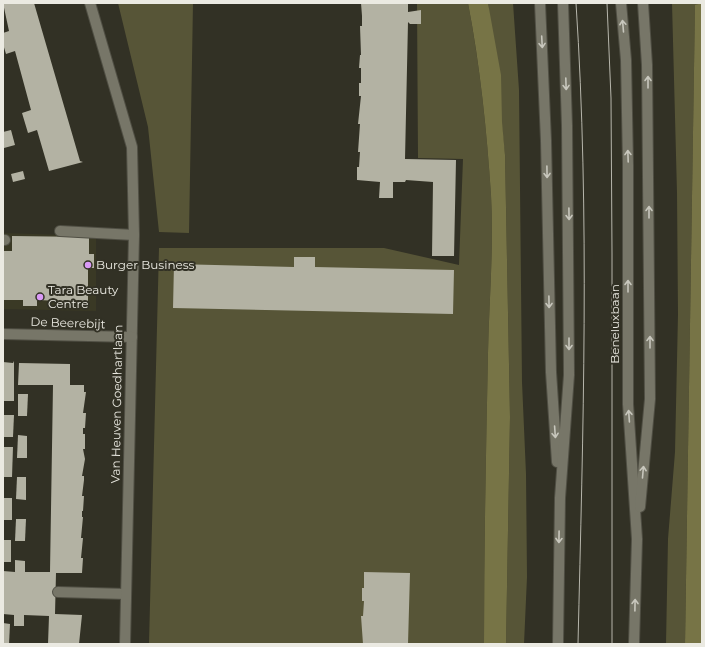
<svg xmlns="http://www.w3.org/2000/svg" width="705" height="647" font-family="Montserrat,sans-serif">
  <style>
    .built { fill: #3a3925 }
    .green { fill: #575537 }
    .water { fill: #777446 }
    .building { fill: #b3b2a3 }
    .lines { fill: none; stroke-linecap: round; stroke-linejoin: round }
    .lane-casing { stroke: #504f44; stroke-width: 12 }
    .street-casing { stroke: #504f44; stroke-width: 12 }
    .secondary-casing { stroke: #504f44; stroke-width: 12 }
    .lane { stroke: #777668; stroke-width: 10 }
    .street { stroke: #777668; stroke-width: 10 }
    .secondary { stroke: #777668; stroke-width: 10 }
    .tram { stroke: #b7b6ac; stroke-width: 1 }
    .oneway { stroke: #c8c7bd }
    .poi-dot { fill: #da9af7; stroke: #323125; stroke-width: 1.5 }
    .labels { text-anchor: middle; stroke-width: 4; stroke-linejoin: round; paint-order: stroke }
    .poi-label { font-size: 12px; fill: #ebeae2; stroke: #323125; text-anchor: start }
    .street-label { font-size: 12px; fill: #ebeae2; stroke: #323125 }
  </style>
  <rect width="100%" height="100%" fill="#323125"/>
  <polygon class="built" points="3,233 96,236 96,311 3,309"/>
  <g class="green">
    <polygon points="118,3 193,3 189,233 159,232 148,127"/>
    <path d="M417,3H468C480,66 487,132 491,195C494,248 489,301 488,353C486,450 484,547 484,644H149L159,248H384L459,265L463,159L418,158Z"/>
    <polygon points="488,3 513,3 519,90 522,382 526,474 527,577 524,644 506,644 510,417 505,155"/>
    <polygon points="672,3 701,3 695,6 685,644 666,644 668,539 675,452 678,314 677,193"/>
  </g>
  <g class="water">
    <path d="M468,3H488L501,75L502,122L505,155L510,417L506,644H484C484,547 486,450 488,353C489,301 494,248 491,195C487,132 480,65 468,3Z"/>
    <polygon points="702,3 702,644 685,644 695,5"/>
  </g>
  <g class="building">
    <polygon points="3,3 34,3 80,161 83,162 49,171 37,130 28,133 22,113 31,110 15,51 6,54 3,44 3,33 9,31"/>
    <polygon points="361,3 408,3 408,12 421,10 421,24 410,24 408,22 405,159 456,160 454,256 432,256 433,182 406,180 405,182 393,182 393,198 379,198 380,182 357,180 357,167 359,167 360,152 358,152 360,124 358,124 361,96 359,96 359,83 361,83 361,68 359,68 360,55 361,55 360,26 362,26 362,16"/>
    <polygon points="11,130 15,145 4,148 3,132"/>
    <polygon points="23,171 25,179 13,182 11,174"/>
    <polygon points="12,236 89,237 89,254 94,254 94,268 88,268 88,302 75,301 75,307 61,307 61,301 37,300 37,306 23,306 23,300 3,300 3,251 12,251"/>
    <polygon points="294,257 315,257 315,267 454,270 453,314 173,308 174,264 294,267"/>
    <polygon points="14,361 14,401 3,401 3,362 13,363"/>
    <polygon points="19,363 70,364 70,385 84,385 84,392 86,392 83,413 86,413 85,428 83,428 83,434 85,434 85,449 83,449 85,459 82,476 84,476 84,480 82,496 84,496 83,511 82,511 82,517 83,517 81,538 83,538 81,558 83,558 82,573 56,573 55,614 82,615 79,644 48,644 49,616 24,615 24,626 14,626 14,615 3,614 3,571 15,572 15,560 25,561 25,572 50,572 53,385 18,385"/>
    <polygon points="18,394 28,394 27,416 18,416"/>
    <polygon points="4,415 14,415 13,437 4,437"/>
    <polygon points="18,435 27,436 27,458 17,458"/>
    <polygon points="3,447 13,447 12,477 3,477"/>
    <polygon points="17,477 26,477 26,500 16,499"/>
    <rect x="3" y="498" width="9" height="22"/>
    <polygon points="16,519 26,519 25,541 15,541"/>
    <rect x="3" y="540" width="8" height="22"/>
    <polygon points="364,572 410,573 408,644 363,644 361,616 363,616 364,601 362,601 362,588 364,588"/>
    <polygon points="3,623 10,624 9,644 3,644"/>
  </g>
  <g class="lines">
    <g class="lane-casing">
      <g id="lane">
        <polyline points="60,231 134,235"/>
        <polyline points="3,240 5,240"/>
        <polyline points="58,592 126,594"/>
      </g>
    </g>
    <g class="street-casing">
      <g id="street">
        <polyline points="90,3 132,147 134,235 125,644"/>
        <polyline points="3,334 132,337"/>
      </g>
    </g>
    <g class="secondary-casing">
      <g id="secondary">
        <polyline points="540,3 546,141 551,372 557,462"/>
        <polyline points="621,3 626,60 628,165 628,404 637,539 634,644"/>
        <polyline points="640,507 650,399 647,65 643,3"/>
        <polyline points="558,644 560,498 569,375 567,126 563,3"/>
      </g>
    </g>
    <use href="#lane" class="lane"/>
    <use href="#street" class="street"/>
    <use href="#secondary" class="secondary"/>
    <g class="tram">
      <path d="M576,3C590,216 583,431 578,644"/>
      <polyline points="607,3 611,98 612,253 612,644"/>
    </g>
  </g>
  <defs><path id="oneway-shaft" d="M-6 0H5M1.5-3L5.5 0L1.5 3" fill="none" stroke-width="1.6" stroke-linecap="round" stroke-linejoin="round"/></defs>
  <g class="oneway">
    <use href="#oneway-shaft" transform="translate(623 26) rotate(-95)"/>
    <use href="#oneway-shaft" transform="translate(542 42) rotate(87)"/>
    <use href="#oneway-shaft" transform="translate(648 82) rotate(-90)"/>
    <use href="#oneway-shaft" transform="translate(566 84) rotate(88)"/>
    <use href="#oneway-shaft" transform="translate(628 156) rotate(-92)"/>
    <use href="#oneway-shaft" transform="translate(547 172) rotate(89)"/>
    <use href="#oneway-shaft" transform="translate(649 212) rotate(-90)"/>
    <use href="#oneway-shaft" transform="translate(569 214) rotate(89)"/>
    <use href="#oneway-shaft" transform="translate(628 286) rotate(-90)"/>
    <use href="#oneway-shaft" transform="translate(549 302) rotate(89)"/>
    <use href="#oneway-shaft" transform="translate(650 342) rotate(-90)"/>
    <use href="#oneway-shaft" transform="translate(569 344) rotate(90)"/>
    <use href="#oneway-shaft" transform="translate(629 416) rotate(-94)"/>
    <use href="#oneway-shaft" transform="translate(555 432) rotate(86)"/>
    <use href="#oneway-shaft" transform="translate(643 472) rotate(-85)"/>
    <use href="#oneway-shaft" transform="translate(559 537) rotate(91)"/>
    <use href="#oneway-shaft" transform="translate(635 605) rotate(-89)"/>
  </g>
  <g class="poi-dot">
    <circle cx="88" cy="265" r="4"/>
    <circle cx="40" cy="297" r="4"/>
  </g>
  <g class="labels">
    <g class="poi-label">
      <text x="96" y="269">Burger Business</text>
      <text x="48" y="294">Tara Beauty<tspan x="48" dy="14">Centre</tspan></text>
    </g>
    <g class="street-label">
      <text transform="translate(68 323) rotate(2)" y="4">De Beerebijt</text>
      <text transform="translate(615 324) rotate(-90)" y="4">Beneluxbaan</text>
      <text transform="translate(117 404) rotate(-89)" y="4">Van Heuven Goedhartlaan</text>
    </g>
  </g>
  <rect width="705" height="647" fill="none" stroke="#ebeae2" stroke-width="8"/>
</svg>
